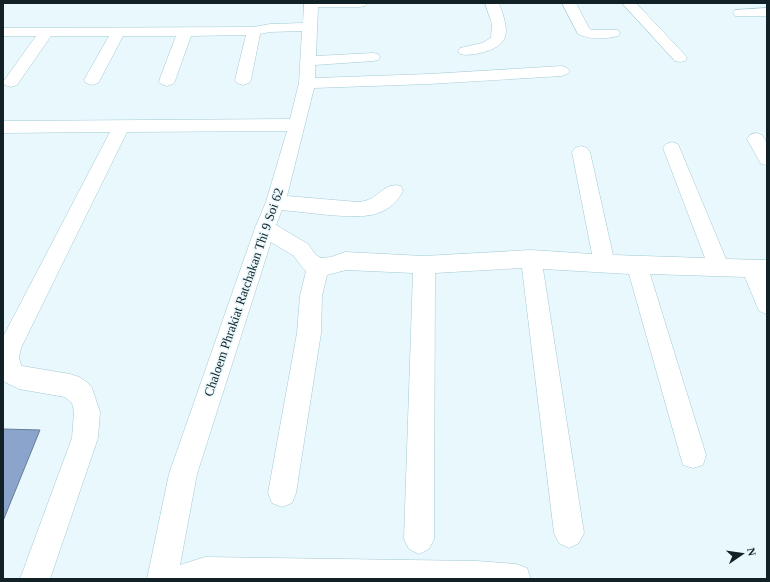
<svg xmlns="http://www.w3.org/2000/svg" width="770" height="582" font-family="Georgia,serif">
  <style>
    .water { fill: #8aa4cc; stroke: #667d9a }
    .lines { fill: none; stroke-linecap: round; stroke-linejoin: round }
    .minor-casing { stroke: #a2cad4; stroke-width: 1 }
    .minor { fill: #fff; fill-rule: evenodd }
    .labels { text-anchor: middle; stroke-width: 3; stroke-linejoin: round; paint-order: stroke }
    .street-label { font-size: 13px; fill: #122125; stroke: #e8f8fc }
  </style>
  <rect width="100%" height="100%" fill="#e8f8fc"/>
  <polygon class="water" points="3,429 40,430 3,521"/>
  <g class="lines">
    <g class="minor-casing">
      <g id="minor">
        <path d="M304,3H367L365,6L360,7H318L316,56L373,53L378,54L380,57L378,60L373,61L315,65V78L429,74L562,66L567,68L570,71L567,74L562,76L429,84L314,88L287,196L358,202C379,201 383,181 401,186L403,191C387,221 358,217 329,215C313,213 298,212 282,210L276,225L308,244L316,255L321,258L331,257L345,252L424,256L531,250L592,254L572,152L575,148L581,146L587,148L590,152L613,255L705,258L663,148L666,144L672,142L678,144L726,259L767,260V314L759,311L745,277L650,274L706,455L703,465L693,468L683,465L680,455L629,274L543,269L584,533L579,543L569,548L559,543L554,533L522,268L435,273L434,539L429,549L419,554L409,549L404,539L413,273L346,270L327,275L322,296L321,333L296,493L292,503L282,507L272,503L268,493L297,333L300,296L306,271L302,267L294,256L271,242L197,474L180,565L205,557L477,561L516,564L527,568L531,579H147L169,474L255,228L266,202L287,131L127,132L21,348L19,358L21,365L22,366L70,374L79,377L87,382L92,388L100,412L98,438L50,579H20L72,438L74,412L72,403L65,397L19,389L3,381V337L110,132L3,133V121L290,119L299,83L302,31L270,32L260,34L251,80L249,83L243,85L237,83L235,80L246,35L191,36L175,81L173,84L167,86L161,84L159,81L176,36H123L100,80L98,83L92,85L86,83L84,80L109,36H51L17,85L11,87L5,85L3,82L36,36H3V28L254,27L270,24L303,23Z"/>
        <path d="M485,3H499C507,26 514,44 484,52C476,54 468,56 460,54L458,51L460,48L482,43L491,38L492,24Z"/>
        <path d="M562,3H576L589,28L591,30H618L620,33L618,36C605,39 590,40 578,34Z"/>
        <polygon points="622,3 636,3 685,55 687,58 685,61 680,62 675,61"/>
        <polygon points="767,8 767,16 735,16 733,13 735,10"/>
        <polygon points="756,133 762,135 767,143 767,165 761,164 747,139 750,135"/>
      </g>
    </g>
    <use href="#minor" class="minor"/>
  </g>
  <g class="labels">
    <g class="street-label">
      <text transform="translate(243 292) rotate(-71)" y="5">Chaloem Phrakiat Ratchakan Thi 9 Soi 62</text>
    </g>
  </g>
  <rect width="770" height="582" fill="none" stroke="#122125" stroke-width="8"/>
  <g transform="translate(742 554) rotate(77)" stroke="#e8f8fc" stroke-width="3" paint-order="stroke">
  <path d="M0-3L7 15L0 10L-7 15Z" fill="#122125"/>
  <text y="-6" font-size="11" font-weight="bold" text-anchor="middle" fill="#122125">N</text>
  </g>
</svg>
